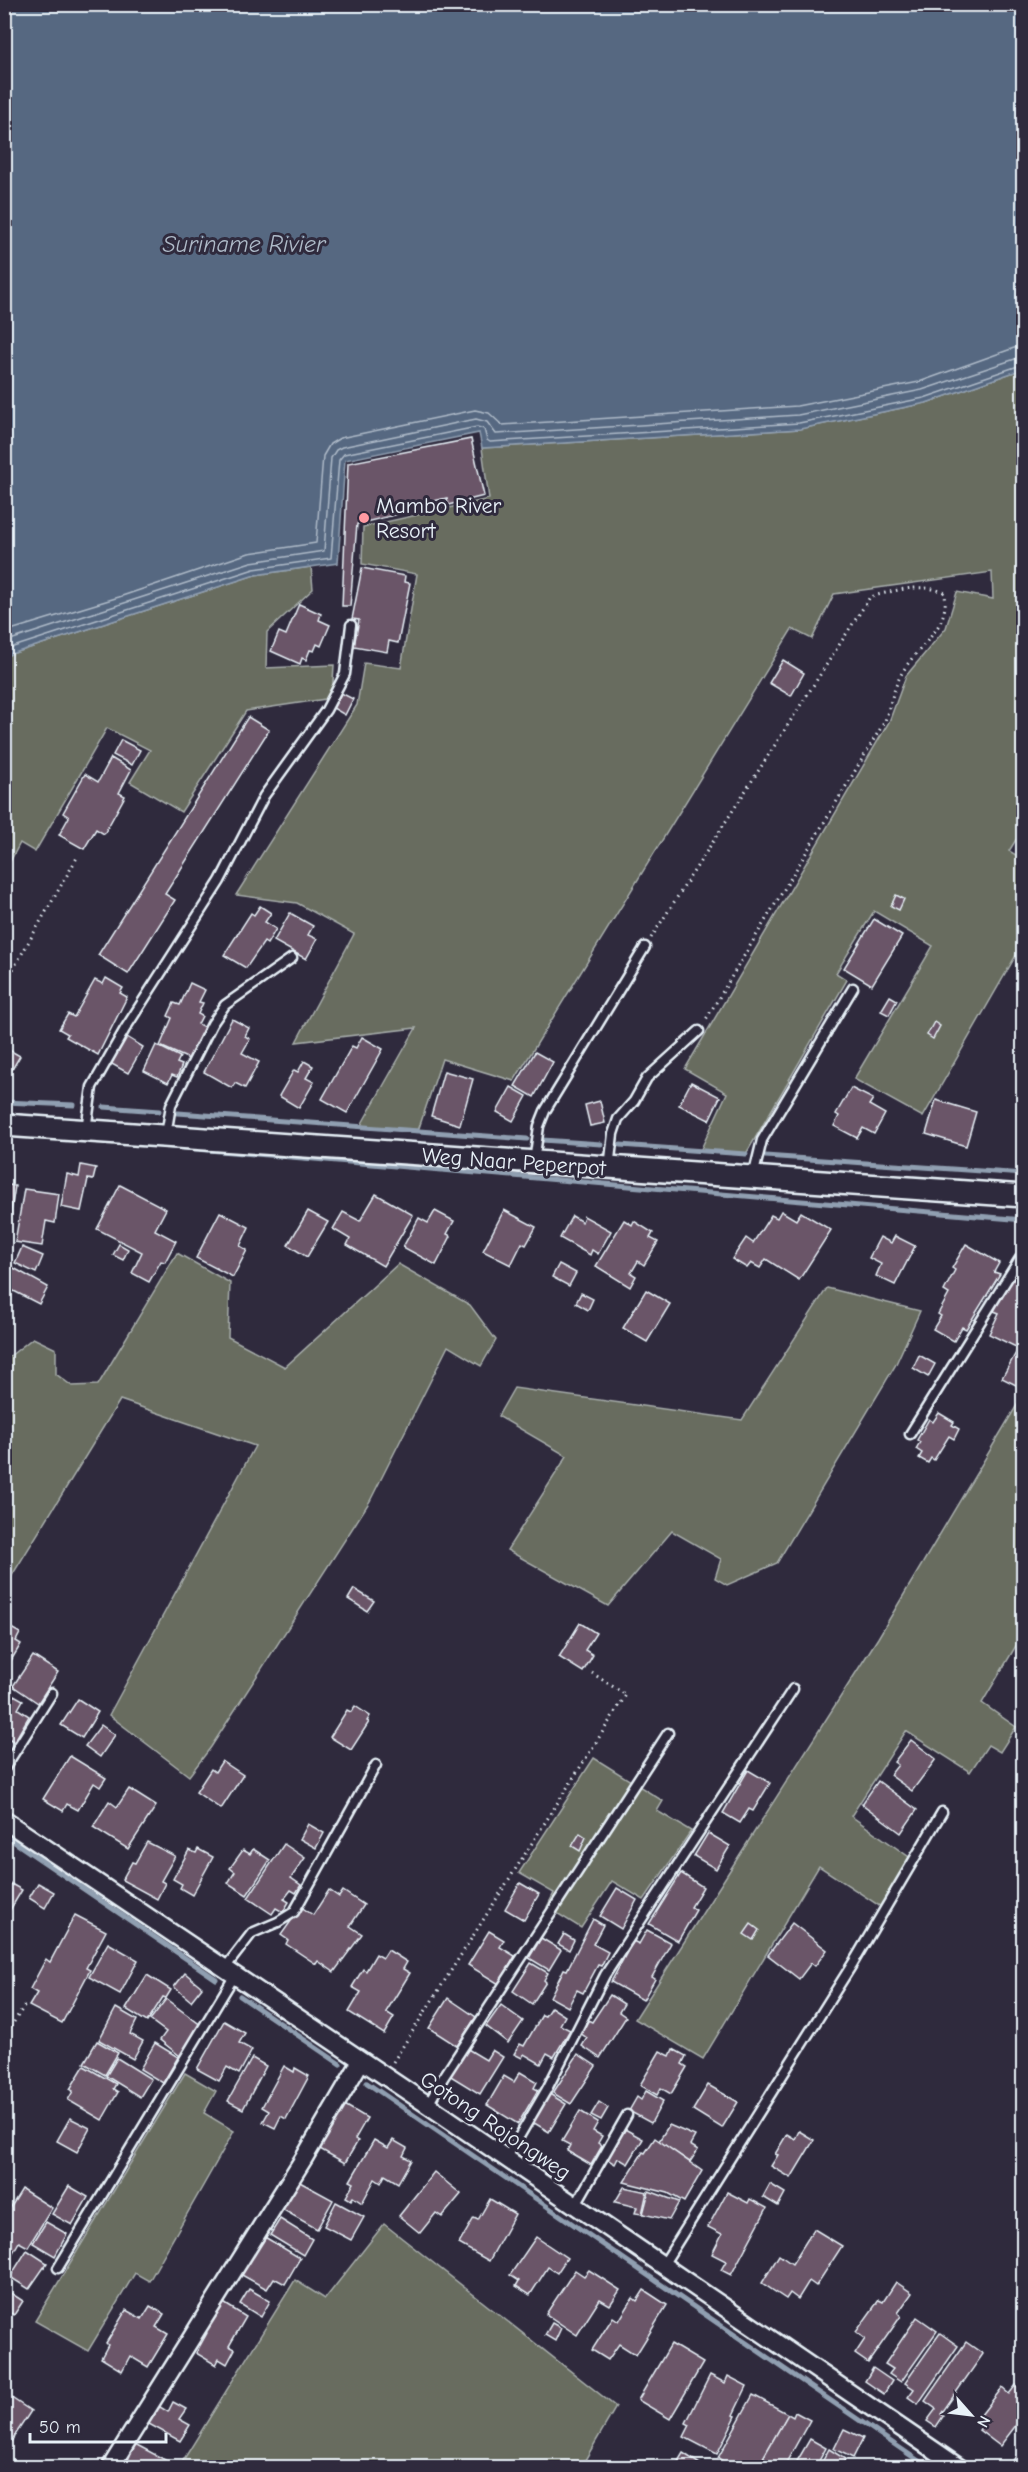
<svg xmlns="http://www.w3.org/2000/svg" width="1028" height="2472" font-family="'Comic Neue',sans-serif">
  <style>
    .green { fill: #676c5f; stroke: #a8aeac; stroke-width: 1.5 }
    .water { fill: #566881; stroke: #909fb1; stroke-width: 1.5 }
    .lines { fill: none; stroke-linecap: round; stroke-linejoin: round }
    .shore { stroke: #aebac8; stroke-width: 1.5 }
    .stream { stroke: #909fb1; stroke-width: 5 }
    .building { fill: #6b5467; stroke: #e8f1f8; stroke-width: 1.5 }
    .service-casing { stroke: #e8f1f8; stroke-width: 13 }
    .minor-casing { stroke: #e8f1f8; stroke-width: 21 }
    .tertiary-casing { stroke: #e8f1f8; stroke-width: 26 }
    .path { stroke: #e8f1f8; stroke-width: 3; stroke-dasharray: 1.5 4.5; stroke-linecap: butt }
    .service { stroke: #2f2a3d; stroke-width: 8 }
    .minor { stroke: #2f2a3d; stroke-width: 16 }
    .tertiary { stroke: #2f2a3d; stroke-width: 21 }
    .poi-dot { fill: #ff9aa2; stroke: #2f2a3d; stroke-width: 2 }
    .labels { text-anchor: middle; stroke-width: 6; stroke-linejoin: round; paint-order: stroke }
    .poi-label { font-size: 22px; fill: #e8f1f8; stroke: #2f2a3d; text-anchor: start }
    .street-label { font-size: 22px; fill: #e8f1f8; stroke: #2f2a3d }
    .water-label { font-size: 24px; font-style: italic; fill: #aebac8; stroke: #2f2a3d }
  </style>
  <rect width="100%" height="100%" fill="#2f2a3d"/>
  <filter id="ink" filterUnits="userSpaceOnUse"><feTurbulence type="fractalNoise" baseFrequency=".0167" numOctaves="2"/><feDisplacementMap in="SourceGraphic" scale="12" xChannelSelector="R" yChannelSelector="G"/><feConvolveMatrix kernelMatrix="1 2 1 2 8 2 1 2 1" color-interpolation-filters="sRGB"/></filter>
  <g filter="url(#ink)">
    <g class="green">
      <polygon points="1023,369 1024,827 1009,851 1023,859 1023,943 923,1117 854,1079 933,946 874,911 836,973 847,980 746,1154 700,1151 727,1093 685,1069 889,722 906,676 946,628 957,592 993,599 992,572 834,594 812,639 792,629 514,1081 442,1059 418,1131 360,1127 416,1028 296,1042 354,934 297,903 236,895 357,705 364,663 401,668 417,574 362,564 363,527 489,499 482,448 800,429 926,403"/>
      <polygon points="311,567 313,589 267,632 266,668 334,665 332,698 246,711 181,812 130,782 150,750 107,728 35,852 20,843 5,871 5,656 255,575"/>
      <polygon points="177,1253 230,1283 228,1337 285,1367 398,1264 470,1305 496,1340 481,1366 448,1346 370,1501 211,1747 189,1776 109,1715 255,1446 120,1400 8,1582 4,1581 5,1360 33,1338 56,1349 56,1374 72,1386 98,1385"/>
      <polygon points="827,1288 920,1311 895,1366 777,1563 727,1585 715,1578 721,1559 672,1531 608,1606 507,1550 567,1456 498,1416 514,1388 742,1420"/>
      <polygon points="1023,1395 1023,1634 982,1703 1016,1727 1000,1752 988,1745 970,1772 906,1731 851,1816 912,1859 881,1907 819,1866 703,2059 635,2019 878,1638"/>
      <polygon points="594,1758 663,1801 657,1811 691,1831 644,1900 612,1881 581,1928 547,1907 554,1893 519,1873"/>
      <polygon points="185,2073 216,2091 204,2113 234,2131 149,2281 135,2273 88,2351 35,2321"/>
      <polygon points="384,2224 616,2407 581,2467 179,2467 295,2280 325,2299"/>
    </g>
    <polygon class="water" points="5,4 1023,5 1023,369 926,403 800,429 482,448 479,433 345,460 338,563 255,575 5,656"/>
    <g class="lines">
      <g class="shore">
        <polyline points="4,632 119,597 249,553 316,543 323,456 330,444 340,438 475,410 489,413 502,425 797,406 919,382 1014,348 1024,347"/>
        <polyline points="4,642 251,562 324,551 331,458 336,450 342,447 476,419 487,422 496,434 798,415 922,390 1024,356"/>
        <polyline points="4,650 254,569 331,558 339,460 344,454 477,427 484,429 487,440 490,442 799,423 924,398 1024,364"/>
      </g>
      <g class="stream">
        <polyline points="4,1102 74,1105"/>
        <polyline points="104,1107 159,1111"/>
        <polyline points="178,1113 527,1139"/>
        <polyline points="542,1140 601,1144"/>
        <polyline points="620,1145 746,1154"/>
        <polyline points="162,1146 1024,1220"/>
        <polyline points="765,1156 1024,1174"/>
        <polyline points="4,1835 216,1979"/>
        <polyline points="240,1996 340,2064"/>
        <polyline points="367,2083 929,2468"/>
      </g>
    </g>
    <g class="building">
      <polygon points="471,439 484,496 448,505 447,498 407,507 407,512 357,524 350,606 342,606 348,463"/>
      <polygon points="362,568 405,576 404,582 410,583 398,643 389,641 387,652 354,646 359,620 352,619"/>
      <polygon points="299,604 321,614 319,620 330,625 321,646 317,644 314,651 310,650 306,660 302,658 300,664 271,651 279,632 286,635"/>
      <polygon points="783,660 804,673 791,696 769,683"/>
      <polygon points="341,693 353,699 345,715 333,708"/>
      <polygon points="248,717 269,730 165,894 175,900 128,974 98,955"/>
      <polygon points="121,740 140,750 132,765 113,755"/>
      <polygon points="111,758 131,770 119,793 125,796 104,834 96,829 84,849 59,835 69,817 63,813 85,774 98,782"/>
      <polygon points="896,895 904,899 899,910 891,906"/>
      <polygon points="260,906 271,913 265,922 276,929 267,944 264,942 246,968 224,955 251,913 254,915"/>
      <polygon points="290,913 313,926 308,935 317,939 306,959 274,941"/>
      <polygon points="874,919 902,936 872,985 844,968"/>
      <polygon points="106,978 123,988 120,993 127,997 98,1055 66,1037 68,1034 59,1029 68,1014 74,1017 95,980 103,984"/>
      <polygon points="190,983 205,990 199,1002 203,1003 198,1014 202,1016 198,1024 204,1027 189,1059 160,1046 172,1018 168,1016 174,1003 180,1005"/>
      <polygon points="890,996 897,1000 889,1015 881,1011"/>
      <polygon points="232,1019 249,1028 245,1036 250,1039 242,1053 259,1062 245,1088 235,1083 232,1088 204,1072"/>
      <polygon points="934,1022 940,1026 933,1039 927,1035"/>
      <polygon points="125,1036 143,1047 128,1073 110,1063"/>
      <polygon points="362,1037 383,1049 347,1113 322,1099 352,1046 356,1048"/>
      <polygon points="156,1045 180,1057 177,1063 182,1065 177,1077 172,1075 168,1083 144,1071"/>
      <polygon points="4,1047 20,1056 4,1083"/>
      <polygon points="535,1052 553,1062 534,1097 515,1086"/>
      <polygon points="304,1061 313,1066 306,1078 314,1082 299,1108 279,1096 294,1070 298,1072"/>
      <polygon points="444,1071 473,1079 460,1125 431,1116"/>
      <polygon points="691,1082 720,1097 709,1120 679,1105"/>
      <polygon points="511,1087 527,1096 513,1121 497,1112"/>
      <polygon points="851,1088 873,1099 869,1105 885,1114 874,1134 863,1128 857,1138 834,1126 839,1116 836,1114"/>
      <polygon points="936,1100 976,1112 966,1146 926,1134"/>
      <polygon points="600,1101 605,1123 590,1126 585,1105"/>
      <polygon points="81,1165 96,1168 93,1180 88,1179 81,1211 61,1207 67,1174 79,1177"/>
      <polygon points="4,1184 15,1186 6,1243 4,1242"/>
      <polygon points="120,1185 166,1209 155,1230 176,1241 165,1262 161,1261 149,1282 132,1273 142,1252 97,1229"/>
      <polygon points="24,1189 59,1194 55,1223 46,1221 42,1246 15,1242"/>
      <polygon points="376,1194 413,1215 383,1266 347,1245 350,1239 333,1229 343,1212 360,1221"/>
      <polygon points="504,1210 536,1227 526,1245 522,1243 511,1265 483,1251"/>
      <polygon points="308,1211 328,1222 307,1257 288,1245"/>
      <polygon points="435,1211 454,1221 447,1234 451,1236 436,1265 403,1247 419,1218 428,1223"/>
      <polygon points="781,1211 796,1220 801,1212 831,1230 799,1280 766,1259 760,1268 751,1263 747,1268 732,1259 746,1238 753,1243 771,1215 777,1218"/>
      <polygon points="220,1212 249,1227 240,1246 247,1250 233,1277 196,1258"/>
      <polygon points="572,1216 582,1222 584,1216 611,1231 598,1254 592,1250 590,1255 560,1238"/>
      <polygon points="624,1220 632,1225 634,1221 653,1233 650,1238 658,1242 644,1265 638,1261 631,1273 636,1276 630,1287 596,1266"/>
      <polygon points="895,1236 915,1246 895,1285 876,1276 881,1264 869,1258 880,1237 891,1243"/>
      <polygon points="119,1244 128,1249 123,1260 113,1255"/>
      <polygon points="966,1244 999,1263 994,1272 1000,1274 966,1329 962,1327 954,1341 933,1329 941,1316 938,1314 949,1294 944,1291 955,1270 952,1268"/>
      <polygon points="22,1247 43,1256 36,1273 15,1263"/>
      <polygon points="559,1264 576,1273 569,1286 552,1277"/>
      <polygon points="10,1266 48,1287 39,1304 4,1286 4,1276"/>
      <polygon points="1013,1273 1024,1279 1024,1338 1018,1348 989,1334 999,1313 994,1311"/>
      <polygon points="646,1290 670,1304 647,1342 623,1328"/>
      <polygon points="581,1293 593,1299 588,1310 576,1303"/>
      <polygon points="1017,1351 1024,1355 1024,1375 1018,1386 1002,1378"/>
      <polygon points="919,1355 935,1364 928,1377 913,1368"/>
      <polygon points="939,1413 954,1422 952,1425 959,1429 954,1439 949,1436 934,1460 931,1458 928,1463 919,1458 922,1453 916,1449 920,1442 917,1440 929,1419 933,1422"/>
      <polygon points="354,1589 374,1601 367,1611 348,1599"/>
      <polygon points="580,1623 596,1633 585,1650 593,1655 583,1672 559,1657"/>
      <polygon points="4,1624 20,1633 16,1641 21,1644 4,1672"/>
      <polygon points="33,1656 58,1672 38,1703 13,1686"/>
      <polygon points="5,1690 23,1700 18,1709 29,1716 14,1742 10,1739 7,1745 4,1743"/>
      <polygon points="78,1699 98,1712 82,1738 61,1725"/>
      <polygon points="355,1706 370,1716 367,1721 369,1722 351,1750 330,1737 347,1710 351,1712"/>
      <polygon points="101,1725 115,1735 100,1757 85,1746"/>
      <polygon points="911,1740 936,1759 912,1791 890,1775 898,1765 894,1762"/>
      <polygon points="70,1756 106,1778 100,1787 94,1783 78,1810 67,1804 63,1811 43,1799"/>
      <polygon points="222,1761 243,1775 221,1809 196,1792 211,1769 215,1772"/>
      <polygon points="748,1770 770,1783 753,1811 749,1809 740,1823 723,1813"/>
      <polygon points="878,1781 917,1810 901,1833 862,1804"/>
      <polygon points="129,1789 156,1806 128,1849 93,1827 109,1801 117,1807"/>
      <polygon points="308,1824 324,1833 316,1848 300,1839"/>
      <polygon points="580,1833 586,1837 580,1851 572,1846"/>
      <polygon points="708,1833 730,1846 716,1869 694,1856"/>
      <polygon points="147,1842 175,1856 161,1881 165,1883 157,1899 122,1880 132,1862 135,1863"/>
      <polygon points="284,1844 305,1858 291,1878 301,1885 296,1893 291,1890 284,1899 289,1902 283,1912 276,1908 272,1914 248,1898"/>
      <polygon points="198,1849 213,1857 192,1895 180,1888 182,1884 173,1879 189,1850 196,1853"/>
      <polygon points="253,1849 270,1860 247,1895 228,1883 235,1872 230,1868 243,1850 250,1854"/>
      <polygon points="681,1873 703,1887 691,1907 696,1910 678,1941 649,1924"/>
      <polygon points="4,1880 22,1890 4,1920"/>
      <polygon points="38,1883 54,1892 45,1908 29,1898"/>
      <polygon points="520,1883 539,1894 524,1920 505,1909"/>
      <polygon points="617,1888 637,1900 621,1929 600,1916"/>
      <polygon points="329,1890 339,1897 343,1891 364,1905 350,1926 362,1934 334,1972 318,1961 316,1964 286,1944 288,1940 281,1935 301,1907 313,1915"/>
      <polygon points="75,1915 106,1931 86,1968 90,1970 62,2023 29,2006 37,1993 30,1989 46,1959 50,1962"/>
      <polygon points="593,1919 603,1925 593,1944 608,1952 601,1966 598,1965 583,1993 577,1990 568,2007 550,1997 564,1969 567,1970"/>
      <polygon points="792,1923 827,1950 815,1966 811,1963 799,1979 768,1955"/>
      <polygon points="751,1924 759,1930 753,1940 744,1934"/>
      <polygon points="647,1930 671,1943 652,1977 655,1979 643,2000 611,1982 633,1941 639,1944"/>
      <polygon points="489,1931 504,1940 500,1947 515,1956 499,1984 468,1965"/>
      <polygon points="564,1934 574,1940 569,1950 558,1944"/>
      <polygon points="541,1938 561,1950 549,1970 529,1958"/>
      <polygon points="108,1943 138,1960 120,1994 89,1977"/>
      <polygon points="388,1950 407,1962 403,1969 410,1973 386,2012 394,2017 384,2034 349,2012 361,1992 352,1987 363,1969 366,1971 376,1954 383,1958"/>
      <polygon points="531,1963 548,1973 544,1980 546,1982 532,2004 513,1991"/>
      <polygon points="185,1973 202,1987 191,2001 174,1987"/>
      <polygon points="147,1975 171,1990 166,1998 163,1997 147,2022 126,2009"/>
      <polygon points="610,1995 624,2004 619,2012 626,2017 600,2058 582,2046 587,2038 580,2033 588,2020 592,2022"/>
      <polygon points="448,1998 476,2017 457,2046 429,2028"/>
      <polygon points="166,1999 202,2026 180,2056 160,2040 166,2032 150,2020"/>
      <polygon points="501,2005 523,2021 508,2043 486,2026"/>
      <polygon points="551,2007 565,2016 560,2025 570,2030 554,2057 547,2053 541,2064 524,2054 522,2058 514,2054 520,2044 524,2046 542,2015 545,2016"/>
      <polygon points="116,2008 137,2020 130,2034 143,2041 133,2059 99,2040"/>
      <polygon points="224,2021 245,2033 239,2043 252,2050 239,2074 227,2067 219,2081 197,2069"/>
      <polygon points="97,2041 118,2053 105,2075 84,2063"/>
      <polygon points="155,2043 178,2057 163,2083 140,2069"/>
      <polygon points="466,2048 486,2060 492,2050 503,2057 480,2094 449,2075"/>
      <polygon points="673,2049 686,2056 682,2064 687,2067 671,2094 661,2088 657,2095 640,2085 660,2051 670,2056"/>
      <polygon points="578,2054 596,2066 571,2104 553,2093"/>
      <polygon points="117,2058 151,2079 140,2097 106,2076"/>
      <polygon points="252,2058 266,2066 243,2109 228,2101"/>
      <polygon points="84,2066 116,2084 113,2089 118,2092 102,2120 68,2100 73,2091 70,2089"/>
      <polygon points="284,2066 294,2072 295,2068 309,2076 286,2119 281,2116 275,2128 263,2122 269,2111 262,2107"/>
      <polygon points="520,2072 537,2082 534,2088 538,2090 518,2124 487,2105 504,2076 514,2082"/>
      <polygon points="708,2085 738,2102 722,2128 693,2110"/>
      <polygon points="646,2091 663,2101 651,2123 629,2111 637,2097 641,2100"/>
      <polygon points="548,2093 566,2104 549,2132 531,2121"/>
      <polygon points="599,2102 608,2108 601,2120 591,2115"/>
      <polygon points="343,2104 367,2118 355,2139 358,2141 345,2163 318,2148"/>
      <polygon points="580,2111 598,2122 593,2131 602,2136 598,2143 602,2146 591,2165 567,2151 570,2145 562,2141"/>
      <polygon points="70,2118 90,2128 77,2152 57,2141"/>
      <polygon points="669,2125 695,2136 690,2145 698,2150 690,2162 659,2141"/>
      <polygon points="623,2128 643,2139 628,2164 618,2158 615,2164 605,2158"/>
      <polygon points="799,2131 814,2140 791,2178 771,2166 778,2155 775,2154 787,2134 795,2139"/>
      <polygon points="655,2138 702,2171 684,2202 668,2193 624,2182 643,2152 645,2153"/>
      <polygon points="374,2140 388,2148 393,2140 407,2148 403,2156 411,2160 398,2183 385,2175 381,2183 375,2179 362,2203 353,2197 351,2200 346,2197 354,2183 350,2181"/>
      <polygon points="434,2172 461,2194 442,2217 436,2213 420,2233 399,2216"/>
      <polygon points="296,2180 333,2200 317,2229 280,2208"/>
      <polygon points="770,2184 785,2193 778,2206 763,2197"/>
      <polygon points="69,2186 88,2197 72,2225 52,2214"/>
      <polygon points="624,2187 647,2192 642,2214 635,2213 637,2207 615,2202"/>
      <polygon points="22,2189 52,2208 28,2247 19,2242 11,2256 4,2252 4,2218"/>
      <polygon points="649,2191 679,2202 669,2220 643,2214"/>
      <polygon points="727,2192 748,2203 750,2199 767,2208 731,2275 721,2270 726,2261 712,2254 722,2234 708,2227"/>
      <polygon points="490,2199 515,2214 489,2261 459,2244 474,2218 478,2220"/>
      <polygon points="336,2202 364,2217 351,2240 324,2226"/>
      <polygon points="280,2219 312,2239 303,2255 270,2235"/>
      <polygon points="46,2222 67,2234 55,2256 33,2243"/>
      <polygon points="814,2229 842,2246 816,2286 809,2281 798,2299 790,2293 786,2299 762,2283 779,2255 792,2264"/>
      <polygon points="263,2236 300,2258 285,2284 274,2278 267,2289 240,2274"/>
      <polygon points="536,2237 567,2258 557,2273 548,2267 530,2295 516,2286 519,2281 510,2275"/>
      <polygon points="27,2250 47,2263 29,2289 10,2277"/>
      <polygon points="575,2270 584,2276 589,2270 620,2290 610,2305 600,2299 577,2335 546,2314"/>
      <polygon points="896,2282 912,2293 898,2313 901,2316 868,2363 855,2354 865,2339 856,2332 879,2300 883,2302"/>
      <polygon points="249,2289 270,2301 261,2317 240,2304"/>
      <polygon points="6,2290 23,2301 14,2315 4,2309"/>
      <polygon points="644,2290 667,2305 636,2355 619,2344 608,2360 592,2350 613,2317 619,2321 633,2298 637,2301"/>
      <polygon points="222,2302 246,2317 229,2346 235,2349 227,2364 219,2359 216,2365 196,2353 207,2333 204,2331"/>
      <polygon points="150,2306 164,2314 156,2327 168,2334 148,2367 130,2356 122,2371 101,2358 108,2345 106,2343 126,2310 142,2319"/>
      <polygon points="917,2317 937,2331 901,2382 889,2374 893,2369 885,2364"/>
      <polygon points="552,2323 561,2328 555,2341 545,2335"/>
      <polygon points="940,2333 958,2346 918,2404 908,2397 914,2389 905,2383"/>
      <polygon points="966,2342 983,2354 941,2414 944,2415 936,2427 927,2421 936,2409 925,2401"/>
      <polygon points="671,2344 703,2363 670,2419 638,2400"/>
      <polygon points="873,2368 892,2381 884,2394 865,2381"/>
      <polygon points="710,2375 725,2383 728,2376 747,2386 733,2415 736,2416 717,2454 684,2437 690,2425 686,2423"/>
      <polygon points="1016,2385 1024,2391 1024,2415 1000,2446 979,2430 983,2425 977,2420 1002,2388 1009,2394"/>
      <polygon points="4,2393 31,2411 4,2452"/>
      <polygon points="753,2395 788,2414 763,2458 767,2461 764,2468 720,2468 723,2461 718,2458"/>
      <polygon points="173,2402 186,2409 179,2419 190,2425 180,2441 147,2423 157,2405 168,2412"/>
      <polygon points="795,2412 810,2420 783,2468 772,2468 773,2464 763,2458 788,2414 793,2417"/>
      <polygon points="844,2429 863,2438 853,2458 834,2449"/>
      <polygon points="810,2439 826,2448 815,2468 793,2468"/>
      <polygon points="135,2444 169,2462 166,2468 113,2468 121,2456 128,2460"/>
      <polygon points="1024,2446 1024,2468 1009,2468 1008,2467"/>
      <polygon points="829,2449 845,2459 842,2465 846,2468 819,2468"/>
      <polygon points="683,2453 706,2468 674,2468"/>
    </g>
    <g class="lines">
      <g class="service-casing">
        <g id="service">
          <polyline points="86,1130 92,1087 125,1029 220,881 264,796 326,710 345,674 351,625"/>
          <polyline points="166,1135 171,1105 212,1024 225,1005 292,958"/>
          <polyline points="534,1162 539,1126 545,1111 645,947"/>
          <polyline points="609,1168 613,1134 618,1119 634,1101 647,1078 699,1031"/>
          <polyline points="753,1177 762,1140 853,988"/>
          <polyline points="910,1434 1024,1252"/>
          <polyline points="4,1769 52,1693"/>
          <polyline points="225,1968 252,1933 278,1922 294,1912 376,1765"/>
          <polyline points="428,2105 443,2078 668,1733"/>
          <polyline points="506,2159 547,2089 605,1975 793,1689"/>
          <polyline points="575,2206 627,2115"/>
          <polyline points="663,2265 853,1963 942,1812"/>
          <polyline points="58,2268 235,1975"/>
        </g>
      </g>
      <g class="minor-casing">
        <g id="minor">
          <polyline points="4,1820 428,2105 960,2468"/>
          <polyline points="110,2468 304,2158 361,2061"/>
        </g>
      </g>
      <g class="tertiary-casing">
        <polyline id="tertiary" points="4,1125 1024,1196"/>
      </g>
      <g class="path">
        <path d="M651,938L870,597C893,591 922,582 945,593C949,631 919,643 902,673C894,687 890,705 885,721L705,1021"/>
        <polyline points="4,985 78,856"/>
        <polyline points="4,2037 27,2002"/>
        <polyline points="393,2062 626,1695 592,1673"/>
      </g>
      <use href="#service" class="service"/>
      <use href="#minor" class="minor"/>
      <use href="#tertiary" class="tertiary"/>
    </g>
  </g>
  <circle class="poi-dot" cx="364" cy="518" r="6"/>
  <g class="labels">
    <g class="poi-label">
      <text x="376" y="513">Mambo River<tspan x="376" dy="25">Resort</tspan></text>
    </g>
    <g class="street-label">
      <text transform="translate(514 1161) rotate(4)" y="8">Weg Naar Peperpot</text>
      <text transform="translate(496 2125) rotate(34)" y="8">Gotong Rojongweg</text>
    </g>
    <g class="water-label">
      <text x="244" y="252">Suriname Rivier</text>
    </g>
  </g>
  <rect width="1028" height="2472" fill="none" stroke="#2f2a3d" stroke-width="24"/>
  <rect x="12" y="12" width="1004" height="2448" fill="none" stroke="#e8f1f8" stroke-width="2" filter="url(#ink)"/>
  <g transform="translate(971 2415) rotate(118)" stroke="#2f2a3d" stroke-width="4.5" paint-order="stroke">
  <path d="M0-4.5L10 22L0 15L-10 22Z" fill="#e8f1f8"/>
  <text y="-9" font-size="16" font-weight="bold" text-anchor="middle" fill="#e8f1f8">N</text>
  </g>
  <path d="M30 2433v9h136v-9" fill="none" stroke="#e8f1f8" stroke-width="3"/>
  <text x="39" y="2433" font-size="18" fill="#e8f1f8" stroke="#2f2a3d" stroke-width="4.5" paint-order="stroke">50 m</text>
</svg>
